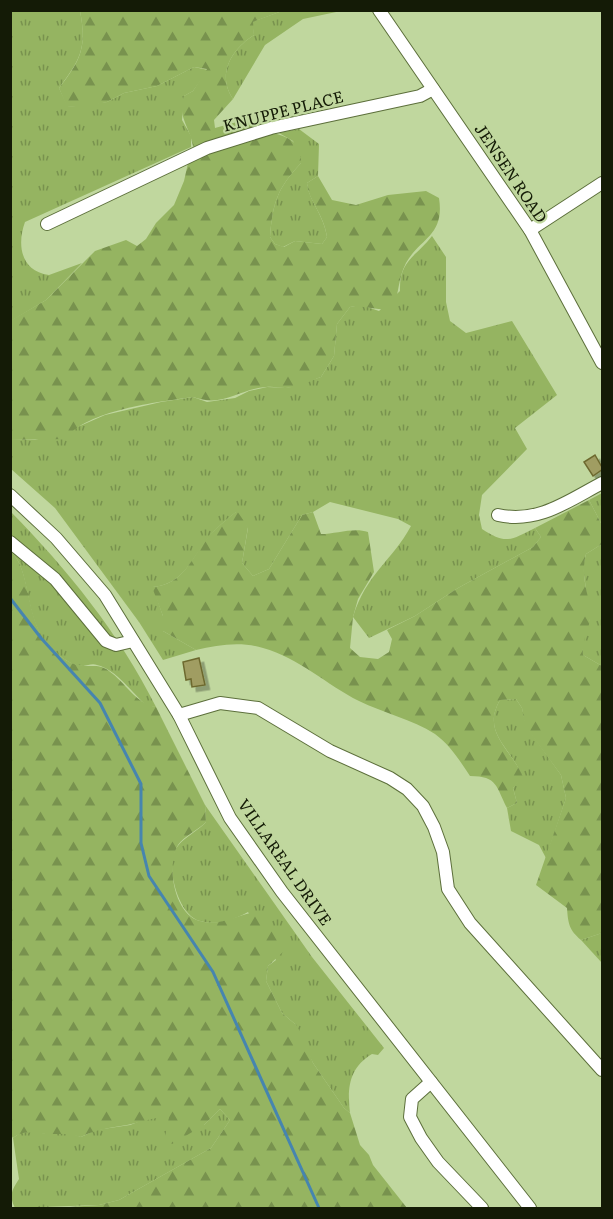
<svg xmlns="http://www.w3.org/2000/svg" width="613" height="1219" font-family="Literata,serif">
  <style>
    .grass { fill: url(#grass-tufts) }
    .forest { fill: url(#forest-firs) }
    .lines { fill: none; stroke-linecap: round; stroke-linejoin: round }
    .stream { stroke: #4685af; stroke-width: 3 }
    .building { fill: #a09d62; stroke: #6d692f; stroke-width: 1.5; filter: url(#shadow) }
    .minor-casing { stroke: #5c6f3b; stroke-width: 14 }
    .minor { stroke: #fff; stroke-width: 12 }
    .labels { text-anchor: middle; stroke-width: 4.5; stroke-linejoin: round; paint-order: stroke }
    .street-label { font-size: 16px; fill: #141b06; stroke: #c0d79e }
  </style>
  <defs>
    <pattern id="grass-tufts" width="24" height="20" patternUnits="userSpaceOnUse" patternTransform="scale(1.5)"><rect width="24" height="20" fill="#95b461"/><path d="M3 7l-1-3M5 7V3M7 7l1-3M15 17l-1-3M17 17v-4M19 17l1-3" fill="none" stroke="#78924e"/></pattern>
    <pattern id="forest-firs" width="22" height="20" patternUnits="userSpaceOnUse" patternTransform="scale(1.5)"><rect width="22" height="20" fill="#95b461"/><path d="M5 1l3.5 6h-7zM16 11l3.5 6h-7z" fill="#78924e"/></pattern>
    <filter id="shadow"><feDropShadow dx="4.5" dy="4.5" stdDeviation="0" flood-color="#0004"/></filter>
  </defs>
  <rect width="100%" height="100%" fill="#c0d79e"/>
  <g class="grass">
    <path d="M11,11H80C87,47 81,59 59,88L68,107L107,102L124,93L157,86L194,67L208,70L193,91L184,96L182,120L191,136V147L25,222C17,244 20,271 49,275L82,263L46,300L11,321Z"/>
    <path d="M282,11H341L303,19L265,45L233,99C216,74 232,49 254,35L252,22Z"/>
    <path d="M299,129L319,144L318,176L307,183C308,199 324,215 327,237L322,244L295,241L283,247L275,244L270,237C273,202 277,189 301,163L293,141L279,133Z"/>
    <path d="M432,236L446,257V302L450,321L466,333L512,321L557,395L515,428L527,449L482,495L479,515L482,529C506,545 511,540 535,528L541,537L533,547L458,588L415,616L369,638L353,617C366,574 392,561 411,526L398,519L330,502L313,512L302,515L269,569L253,576L242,563L248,528L236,512C226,520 216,528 208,538C191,560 183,584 153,587L163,616V631L196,650L163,660L139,622L55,508L11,469V440H35L73,429L105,415L161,402L193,397L207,402L235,398L249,391L267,387L288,388L321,377L334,356L337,324L350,307L361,305L379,311L400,291C399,260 416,257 432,236Z"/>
    <polygon points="602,493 602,525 589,500"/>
    <path d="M10,511C68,570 119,633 156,707L147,706C133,694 116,669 97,665C93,663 88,665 83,666C70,666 57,654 48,645C24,618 31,569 11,552Z"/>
    <polygon points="602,544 602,666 583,655 582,639 590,619 583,567 586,554"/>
    <path d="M516,699L522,708L526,726L561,775L566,798L546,858L539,845L511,831L507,808L517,803L513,788L522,776C511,747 481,733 500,700Z"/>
    <path d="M205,805L312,957L384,1048L378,1055L372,1054C349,1068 347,1088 350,1113L344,1108L313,1063L295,1024L282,1013L266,981L268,966L276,960L248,912C233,920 217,926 200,921C179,916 167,871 174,853C179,839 196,833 206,822Z"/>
    <polygon points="602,933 602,963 581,940"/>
    <path d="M220,1109L230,1120L211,1148L119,1200L99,1205L15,1208C9,1196 11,1191 19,1179L13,1138L20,1133L35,1131L45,1134L70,1133L81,1137L96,1130L130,1125L151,1117H170L204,1125Z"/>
  </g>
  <g class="forest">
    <path d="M80,11H282L253,22L254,35C232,49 216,74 233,99L214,120L215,128L244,120C252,123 259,129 266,131C285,136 302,140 301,163C277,189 273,202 270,237L275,244L284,247L295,241L322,244L327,237C324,214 308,200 307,183L318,176L332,200L356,205L388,195L426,191L439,198C445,236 420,238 406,263C398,278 399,294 393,309C377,311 365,305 350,307L337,324L334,356L321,377C310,381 298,388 285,388C279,388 273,386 266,387C238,389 224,408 193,397C158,402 87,410 65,439L11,440L10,321L46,300L95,251L126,240L137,246L146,239L156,223L174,205L184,181L188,163L198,159C193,150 193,144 190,135C184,119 179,113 184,96L193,91L207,69L194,67L157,86L124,93L107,102L88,106L67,107L59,88C81,60 87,47 80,11Z"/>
    <path d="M589,500L602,525V544L586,554C579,581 592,598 590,619C588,634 582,637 583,655L602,666V933L581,940C569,930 568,923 567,908L536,885L566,798L561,775L525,726L522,708L516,699L500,700C481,733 511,748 523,777L513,788L517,803L507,808C496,787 498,776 470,776C460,761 450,745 435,734C412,719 383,713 359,701C327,685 299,658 263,648C240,641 218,645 196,650L163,631V616L152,587C185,584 190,559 209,536C217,527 227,519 237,511L248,527L242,563L253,576L269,569L302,515L313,512L321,534C336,534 354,527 368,532L374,572L358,599L353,617L350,648L360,657L378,659L389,652L392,639L387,630L415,616L458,588L533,547L541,537L535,528Z"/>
    <path d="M11,552C31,569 25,618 48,645C56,653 67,663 78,665C91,668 98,663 109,671C125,682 136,704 156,707L205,805L206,822C198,830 184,836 178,845C166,865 174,915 200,921C222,927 238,913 258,912L279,932L278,941L284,951L268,966L266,981L282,1013L295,1024L304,1037L313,1063L344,1108L350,1113L360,1145L369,1155L373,1165L407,1208H54L99,1205L119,1200L211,1148L230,1120L220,1109L204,1125L172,1144L165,1137L169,1117C153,1117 142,1122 127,1125C110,1128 96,1129 81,1137C68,1133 59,1134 46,1134C33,1134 25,1129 13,1138L11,1135Z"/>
  </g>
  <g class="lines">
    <polyline class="stream" points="10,598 41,638 100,703 141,784 141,843 149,876 213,972 319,1208"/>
  </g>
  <g class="building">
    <polygon points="595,455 603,469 593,476 584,462"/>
    <polygon points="199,658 205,685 192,687 191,679 186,680 183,662"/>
  </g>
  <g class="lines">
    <g class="minor-casing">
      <g id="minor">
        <polyline points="379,10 530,230 602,363"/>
        <polyline points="47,224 207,148 271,128 420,96 433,89"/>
        <polyline points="530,230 602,183"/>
        <polyline points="10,495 56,538 105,595 179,715 230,818 282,892 530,1208"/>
        <path d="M498,515C538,524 568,501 602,483"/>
        <polyline points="10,542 55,579 106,641 116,645 133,641"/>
        <polyline points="179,715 220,703 258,708 330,751 390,778 407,789 423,806 434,827 443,852 448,889 470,923 602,1070"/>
        <polyline points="431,1082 412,1099 410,1117 421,1138 438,1162 482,1208"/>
      </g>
    </g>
    <use href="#minor" class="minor"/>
  </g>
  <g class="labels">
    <g class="street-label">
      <text transform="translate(283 111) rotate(-14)" y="6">KNUPPE PLACE</text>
      <text transform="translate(511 173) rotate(56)" y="6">JENSEN ROAD</text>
      <text transform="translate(285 862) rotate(55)" y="6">VILLAREAL DRIVE</text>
    </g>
  </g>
  <rect width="613" height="1219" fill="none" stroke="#141b06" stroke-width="24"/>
</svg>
